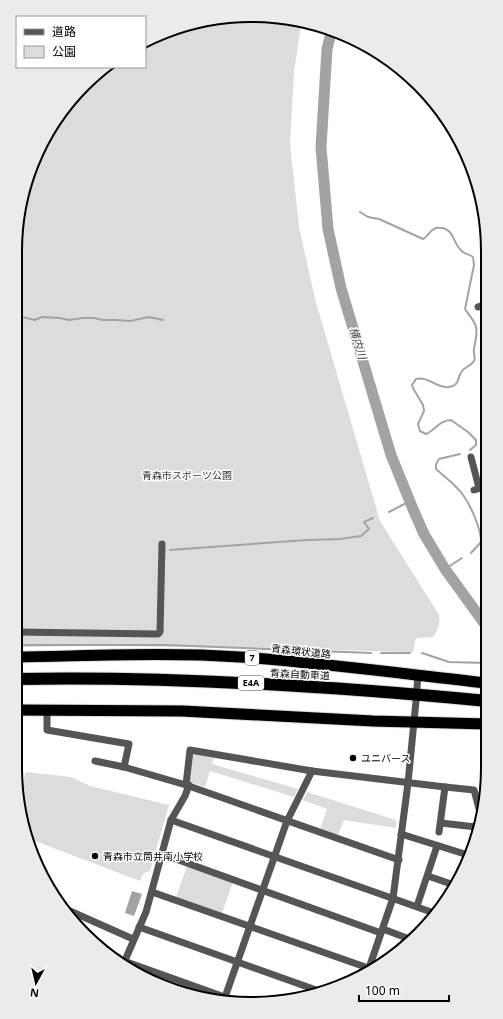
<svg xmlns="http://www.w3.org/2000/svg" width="503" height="1019" font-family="'Noto Sans','Noto Sans JP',sans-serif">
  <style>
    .green { fill: #dcdcdc }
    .water { fill: #a3a3a3 }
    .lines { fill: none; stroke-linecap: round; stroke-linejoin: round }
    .stream { stroke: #a3a3a3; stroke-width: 2 }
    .river { stroke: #a3a3a3; stroke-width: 11 }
    .trunk-casing { stroke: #dbdbdb; stroke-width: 13 }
    .motorway-casing { stroke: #dbdbdb; stroke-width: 14 }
    .minor { stroke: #555; stroke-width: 7 }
    .trunk { stroke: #000; stroke-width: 11 }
    .motorway { stroke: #000; stroke-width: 12 }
    .poi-dot { fill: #000; stroke: #fff; stroke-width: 1.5 }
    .labels { text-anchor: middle; stroke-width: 3; stroke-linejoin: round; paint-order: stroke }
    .shield { fill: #fff; stroke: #4c4c4c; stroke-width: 1 }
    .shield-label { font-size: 9px; font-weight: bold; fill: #000 }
    .park-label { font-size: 10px; fill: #333; stroke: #fff }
    .street-label { font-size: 10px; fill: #000; stroke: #fff }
    .poi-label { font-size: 10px; fill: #000; stroke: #fff; text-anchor: start }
    .water-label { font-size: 11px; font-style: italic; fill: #444; stroke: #fff }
    .rim { fill: none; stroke: #000; stroke-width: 2 }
  </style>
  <rect width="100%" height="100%" fill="#fff"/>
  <g class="green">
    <path d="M267,15L301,25L294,72L290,144L299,227L315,299L380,521L439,615C441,623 437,631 433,637L416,638L413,652L194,647L96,646L15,647V236L39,147L95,74L107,67H145V45L175,28Z"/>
    <polygon points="195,754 214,758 212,764 298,789 294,797 210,771 205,787 190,782 192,756"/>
    <polygon points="26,772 71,777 90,786 169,805 150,871 144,873 140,881 27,838 19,794"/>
    <polygon points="307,792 396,820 396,828 344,820 338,835 320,829 327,809 303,800"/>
    <polygon points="187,866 233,882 222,913 176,897"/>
  </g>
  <polygon class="water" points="132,891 142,894 134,916 125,913"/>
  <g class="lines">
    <g class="stream">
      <path d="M360,212L368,217L379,219L423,239C428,237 429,231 434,229C437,227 440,228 443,228C454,231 453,242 460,249C463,254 469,254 473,257L474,265L465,309C475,323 479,325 475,343C475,345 474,347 474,349C473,354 476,357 474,361C471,366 465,367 462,371C457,378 460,385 449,387C437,389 429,376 416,379L412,385L413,388L423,405L424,411L418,424L420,431L426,434C435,430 440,420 451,420L468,432L476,440V445L470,450"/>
      <polyline points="15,318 22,317 35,320 42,317 60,318 69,320 83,318 94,318 103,320 116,320 130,321 149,317 163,320"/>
      <path d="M460,454L439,459L436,464V469C445,477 457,486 463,495C471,506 481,529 481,542L471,553"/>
      <polyline points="389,512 410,501"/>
      <polyline points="170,550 307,540 340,539 361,536 369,529 364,522 373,518"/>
      <polyline points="445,569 462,558"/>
      <polyline points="15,645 166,645 371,653"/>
      <polyline points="381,653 410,653"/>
      <polyline points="422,653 449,662 487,663"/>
    </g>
    <polyline class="river" points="331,33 327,49 321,147 328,229 341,288 391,455 413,509 424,534 445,569 487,627"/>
    <g class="trunk-casing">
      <g id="trunk">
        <path d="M15,657C90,656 165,652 240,657C322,663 405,674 487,683"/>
        <polyline points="15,710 182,711 373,721 487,724"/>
      </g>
    </g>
    <g class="motorway-casing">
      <path id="motorway" d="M15,679C173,676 330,686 487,701"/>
    </g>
    <g class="minor">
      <polyline points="479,190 484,212"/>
      <polyline points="478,307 486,304"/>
      <polyline points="471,457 479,488"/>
      <polyline points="474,490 487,486"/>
      <polyline points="15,632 158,634 160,632 162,544"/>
      <polyline points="417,688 418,675"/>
      <polyline points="47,710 47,730 129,744 124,767"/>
      <polyline points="95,761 124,767 186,785 399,860"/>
      <polyline points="186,785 190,750 312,771 445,787 439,832"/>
      <polyline points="445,787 474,790 480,812"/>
      <polyline points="171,820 434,913"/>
      <polyline points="441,823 476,827"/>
      <polyline points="401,834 468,855"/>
      <polyline points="162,854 381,933"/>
      <polyline points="428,876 454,885"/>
      <polyline points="152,892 371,969"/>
      <polyline points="417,906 437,846"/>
      <polyline points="61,907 133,939"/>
      <polyline points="139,927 319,991"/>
      <polyline points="383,929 412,940"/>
      <polyline points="124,961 233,1000"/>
      <polyline points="123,965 146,912 171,820 185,796 189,785"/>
      <polyline points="368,971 393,898 408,783 416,701"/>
      <polyline points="224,1000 287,821 312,771"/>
    </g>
    <use href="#trunk" class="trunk"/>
    <use href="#motorway" class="motorway"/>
  </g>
  <g class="poi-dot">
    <circle cx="353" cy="758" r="4"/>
    <circle cx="95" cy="856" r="4"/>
  </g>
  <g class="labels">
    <g class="shield">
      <rect x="245" y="651" width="14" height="14" rx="3"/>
      <rect x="238" y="676" width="26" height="14" rx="3"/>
    </g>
    <g class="shield-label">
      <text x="252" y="661">7</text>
      <text x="251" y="686">E4A</text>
    </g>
    <g class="park-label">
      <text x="187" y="479">青森市スポーツ公園</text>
    </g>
    <g class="street-label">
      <text transform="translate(301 651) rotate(6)" y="4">青森環状道路</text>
      <text transform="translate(300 674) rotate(3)" y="4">青森自動車道</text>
    </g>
    <g class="poi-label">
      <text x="361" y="762">ユニバース</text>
      <text x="103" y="860">青森市立筒井南小学校</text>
    </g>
    <g class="water-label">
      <text transform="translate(358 343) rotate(73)" y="4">横内川</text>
    </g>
  </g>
  <path d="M0 0H503V1019H0ZM251 22H252A229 229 0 0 1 481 251V768A229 229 0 0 1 252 997H251A229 229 0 0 1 22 768V251A229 229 0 0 1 251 22Z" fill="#ebebeb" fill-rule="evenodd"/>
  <path class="rim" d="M251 22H252A229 229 0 0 1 481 251V768A229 229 0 0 1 252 997H251A229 229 0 0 1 22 768V251A229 229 0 0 1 251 22Z"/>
  <rect x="16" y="16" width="130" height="52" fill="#ffffff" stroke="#999999"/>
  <rect x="24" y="29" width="20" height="6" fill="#555555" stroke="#999999"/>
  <text x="52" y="36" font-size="12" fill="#000000">道路</text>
  <rect x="24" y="46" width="20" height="12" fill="#dcdcdc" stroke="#999999"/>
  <text x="52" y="56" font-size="12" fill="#000000">公園</text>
  <g transform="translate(36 983) rotate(188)" stroke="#ffffff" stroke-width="3" paint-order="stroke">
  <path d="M0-3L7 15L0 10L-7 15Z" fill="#000000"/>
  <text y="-6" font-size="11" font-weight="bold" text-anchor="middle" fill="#000000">N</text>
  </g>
  <path d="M359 995v6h90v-6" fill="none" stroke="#000000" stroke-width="2"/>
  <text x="365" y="995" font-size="12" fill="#000000" stroke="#ffffff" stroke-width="3" paint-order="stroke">100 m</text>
</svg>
